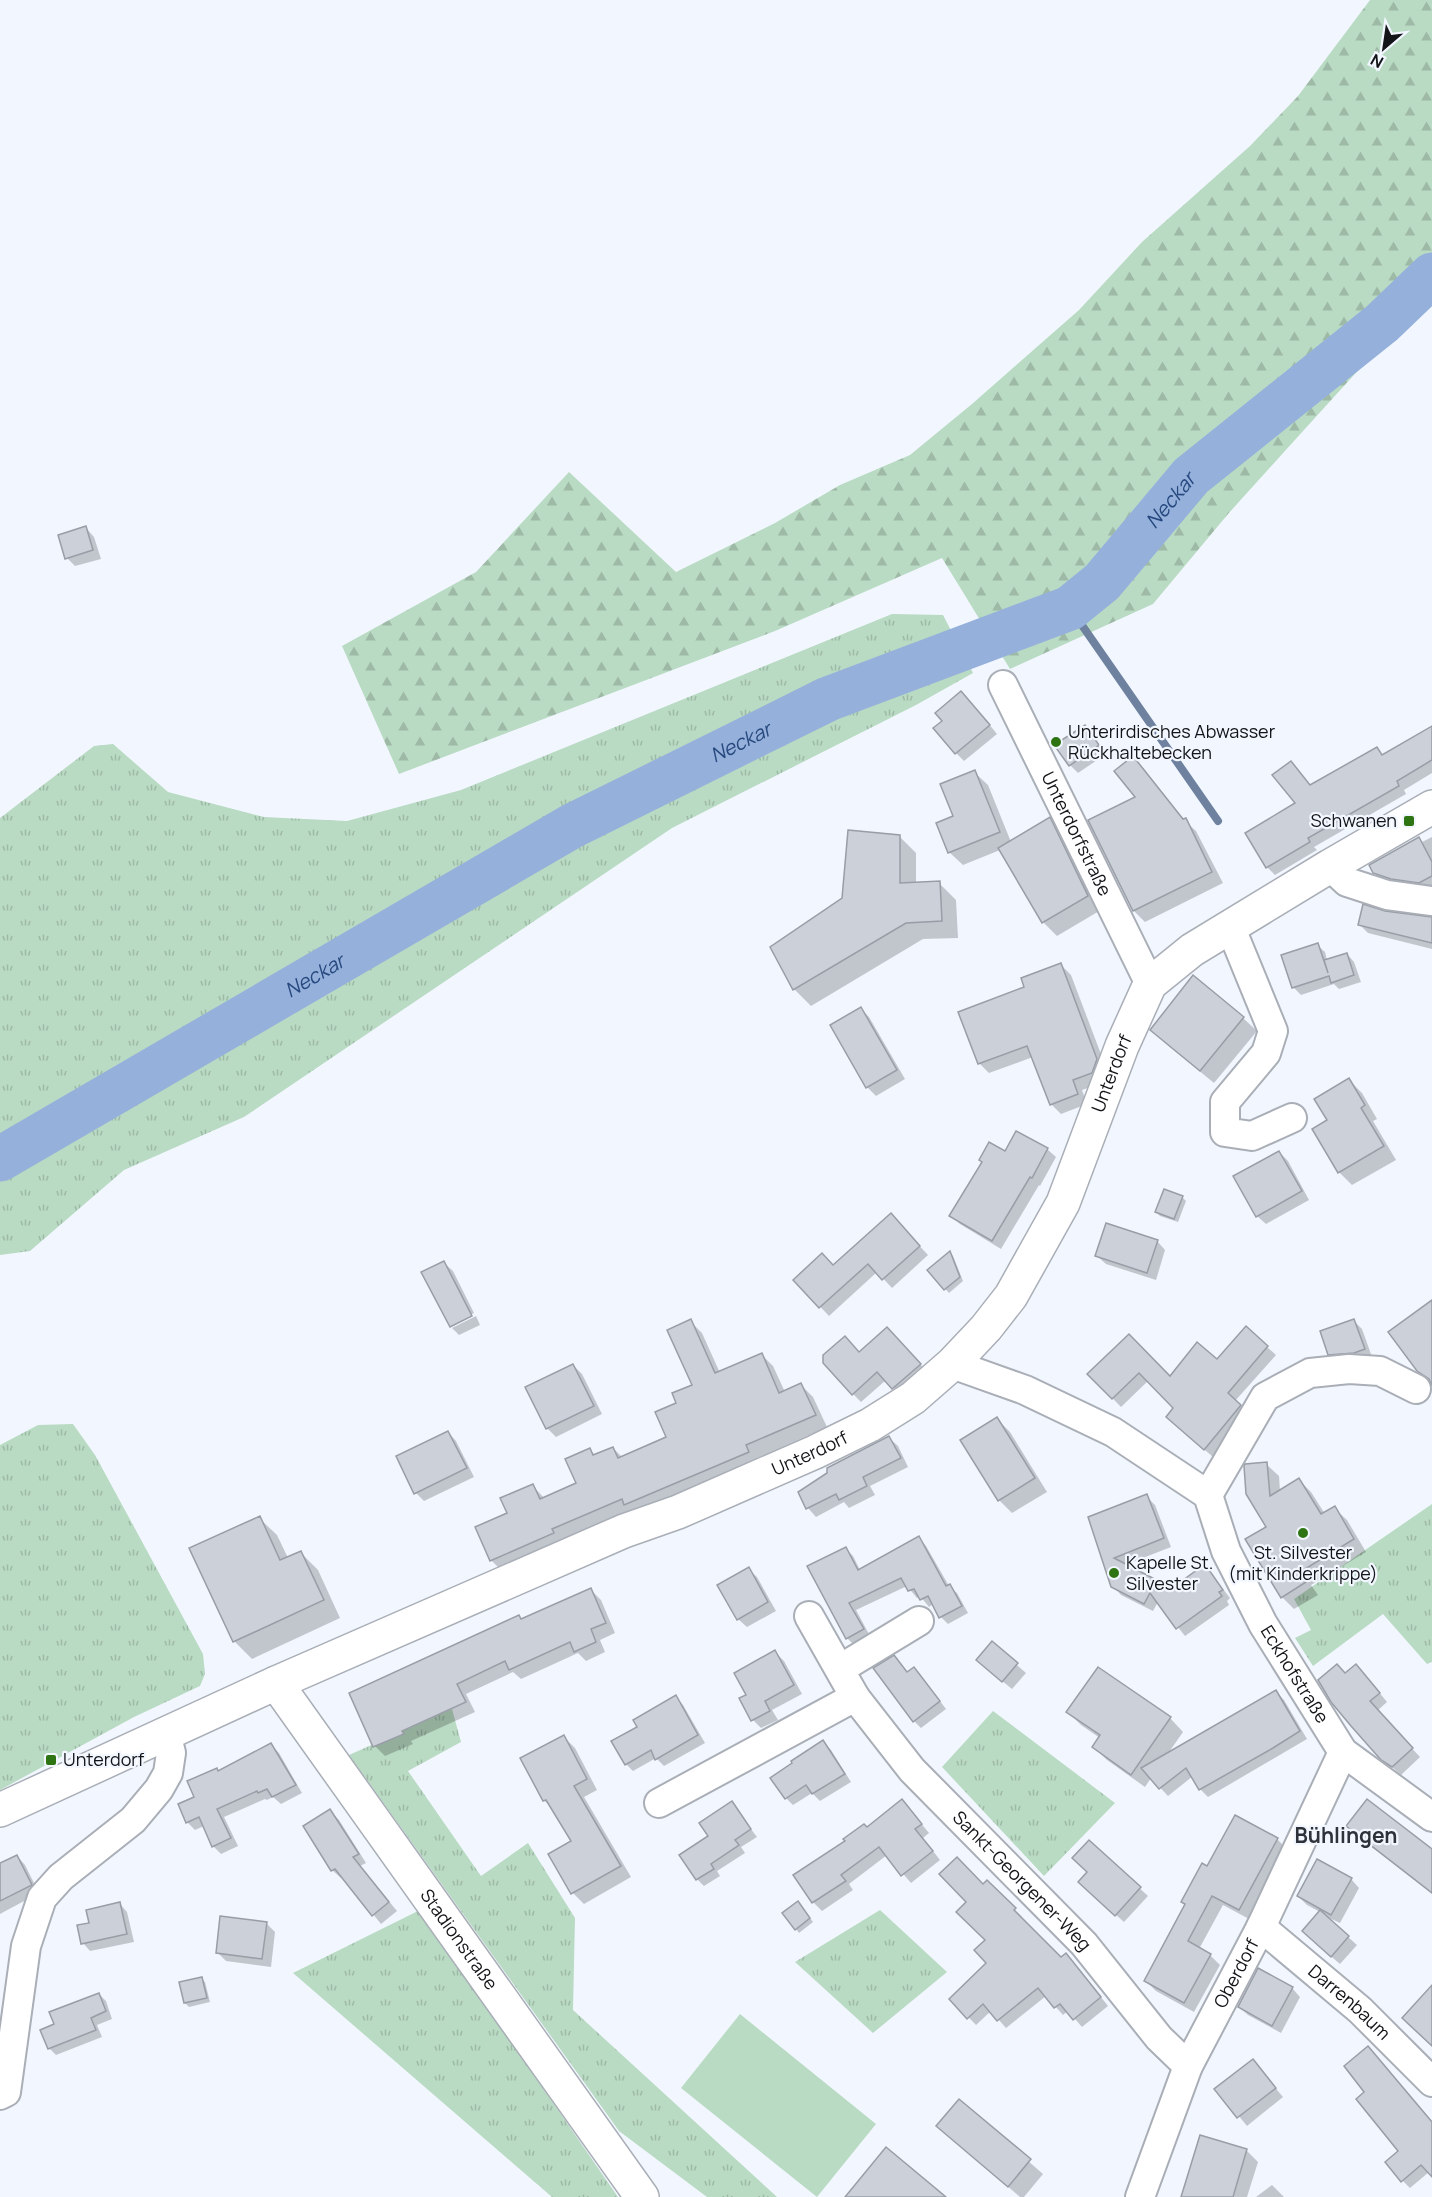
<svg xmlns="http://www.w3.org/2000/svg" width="1432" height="2197" font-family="Manrope,sans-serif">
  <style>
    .grass { fill: url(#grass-tufts) }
    .forest { fill: url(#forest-firs) }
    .pitch { fill: #b9dac3 }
    .shadow { fill: #0003 }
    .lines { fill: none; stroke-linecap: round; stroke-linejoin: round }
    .stream { stroke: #6e82a0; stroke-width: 8 }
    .river { stroke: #95b1db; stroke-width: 45 }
    .building { fill: #cbd0d9; stroke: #989da6; stroke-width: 1.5 }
    .minor-casing { stroke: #a9aeb7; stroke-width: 32 }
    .tertiary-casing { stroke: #a9aeb7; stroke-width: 36 }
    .minor { stroke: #fff; stroke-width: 28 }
    .tertiary { stroke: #fff; stroke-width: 33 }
    .poi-dot { fill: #2f7413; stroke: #f2f7ff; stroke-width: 2 }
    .labels { text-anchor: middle; stroke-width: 4.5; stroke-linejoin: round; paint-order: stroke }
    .poi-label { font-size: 18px; fill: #121417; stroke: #f2f7ff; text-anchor: start }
    .street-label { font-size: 18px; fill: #121417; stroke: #f2f7ff }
    .water-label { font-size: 20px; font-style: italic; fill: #27497f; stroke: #f2f7ff }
    .quarter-label { font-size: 21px; font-weight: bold; fill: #2e3239; stroke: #f2f7ff }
  </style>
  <defs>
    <pattern id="grass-tufts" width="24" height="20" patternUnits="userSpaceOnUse" patternTransform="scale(1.5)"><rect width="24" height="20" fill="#b9dac3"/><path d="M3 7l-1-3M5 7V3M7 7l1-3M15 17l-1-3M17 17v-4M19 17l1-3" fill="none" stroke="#9ebaa7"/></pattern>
    <pattern id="forest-firs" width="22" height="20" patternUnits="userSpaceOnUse" patternTransform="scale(1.5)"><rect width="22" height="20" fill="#b9dac3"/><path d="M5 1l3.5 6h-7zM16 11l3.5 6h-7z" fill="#9ebaa7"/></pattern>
  </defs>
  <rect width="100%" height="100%" fill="#f2f7ff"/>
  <g class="grass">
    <polygon points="892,614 943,615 973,673 916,705 672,828 244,1117 124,1170 30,1251 0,1255 0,818 94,746 113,744 168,792 264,817 347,821 461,790"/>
    <polygon points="73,1424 95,1455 203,1654 205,1674 200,1686 134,1717 0,1790 0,1445 38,1425"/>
    <polygon points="1432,1504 1432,1662 1427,1664 1383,1614 1313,1666 1295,1638 1311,1630 1294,1599"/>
    <polygon points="452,1709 461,1742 408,1771 481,1876 528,1843 575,1918 573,2010 777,2197 707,2197 619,2131 349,1755"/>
    <polygon points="993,1711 1115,1803 1044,1876 942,1767"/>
    <polygon points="420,1910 618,2197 552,2197 293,1973"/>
    <polygon points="880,1910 947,1972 873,2033 795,1962"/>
  </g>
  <polygon class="forest" points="1370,0 1432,0 1432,298 1374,353 1313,420 1228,514 1153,604 1010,669 942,558 775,631 399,774 342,646 476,572 569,472 676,572 775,523 840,485 910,455 972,404 1079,310 1142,242 1250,146 1298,96"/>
  <polygon class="pitch" points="740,2014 876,2124 817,2197 681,2088"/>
  <g class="shadow">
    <polygon points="86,528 94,537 101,559 75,566 67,558"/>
    <polygon points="970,701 997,734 964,761 956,753 944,721"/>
    <polygon points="1432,726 1432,773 1404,790 1406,794 1314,847 1317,850 1275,875 1267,867 1297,804 1311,787 1377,749 1384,756"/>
    <polygon points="1085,727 1106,754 1078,773 1070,765"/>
    <polygon points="1133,758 1144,769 1184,820 1196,831 1223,883 1145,922 1134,911 1090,821 1137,797"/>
    <polygon points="974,772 988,785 1011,842 1050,819 1063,832 1101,910 1057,936 1044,923 1000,850 963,865 949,852 955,817"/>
    <polygon points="899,836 916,853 916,884 939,883 956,900 958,938 923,939 811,1006 794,989 844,899"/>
    <polygon points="1432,837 1432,890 1384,882 1374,872 1419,839 1422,842"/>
    <polygon points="1384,913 1432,919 1432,949 1368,933 1359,924"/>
    <polygon points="1317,945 1325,952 1327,960 1347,954 1354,962 1361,982 1339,989 1334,984 1301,995 1293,987"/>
    <polygon points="1061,965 1071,975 1107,1070 1102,1083 1082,1090 1087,1104 1061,1114 1051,1104 1033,1057 989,1073 979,1063 1026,987"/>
    <polygon points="861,1009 869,1017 905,1079 876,1096 867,1087"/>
    <polygon points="1243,1018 1257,1031 1214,1083 1165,1043 1152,1030"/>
    <polygon points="1349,1080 1362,1093 1377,1119 1373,1121 1396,1160 1352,1185 1339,1172 1329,1120"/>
    <polygon points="1047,1149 1056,1157 1040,1186 1039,1185 1001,1249 960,1224 951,1216 1006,1153"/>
    <polygon points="1279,1152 1288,1161 1309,1200 1266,1224 1257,1216"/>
    <polygon points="1182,1197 1186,1201 1178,1222 1160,1216 1156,1212"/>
    <polygon points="899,1224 928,1255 892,1288 877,1272 829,1316 795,1280 834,1267"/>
    <polygon points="1157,1241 1165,1250 1156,1280 1106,1264 1097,1256"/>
    <polygon points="949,1253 953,1256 963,1281 949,1293 929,1270"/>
    <polygon points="444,1263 453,1271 474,1313 452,1324 452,1327"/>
    <polygon points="476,1316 480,1325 459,1335 452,1328"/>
    <polygon points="690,1321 702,1333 720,1373 761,1354 773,1366 785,1392 801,1385 813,1397 827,1427 757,1458 760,1464 503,1572 491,1560 509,1514 533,1486 545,1499 579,1484 590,1450 596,1456 613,1448 623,1458 668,1438 678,1404 694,1385"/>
    <polygon points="1354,1321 1362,1329 1372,1357 1338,1363 1329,1354"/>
    <polygon points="1246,1328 1276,1355 1235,1401 1249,1414 1213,1457 1176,1425 1175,1408 1149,1380 1121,1407 1089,1374 1129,1336 1170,1379 1217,1361"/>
    <polygon points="896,1337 928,1373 902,1396 886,1380 861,1402 853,1394 859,1354"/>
    <polygon points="573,1365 582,1374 602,1414 556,1437 547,1428 527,1388"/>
    <polygon points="997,1419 1010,1432 1047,1492 1012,1513 999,1500"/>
    <polygon points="448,1432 456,1441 474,1477 424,1501 416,1493"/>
    <polygon points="889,1438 898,1446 908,1467 870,1486 875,1495 849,1508 844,1502 816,1517 808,1508"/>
    <polygon points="1266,1464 1279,1476 1280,1491 1299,1480 1311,1492 1325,1514 1334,1508 1347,1520 1366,1552 1311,1585 1318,1595 1294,1609 1282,1597 1268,1527"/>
    <polygon points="1146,1496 1155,1505 1171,1547 1125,1565 1172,1590 1205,1566 1230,1598 1227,1601 1229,1605 1185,1636 1158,1602 1153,1611 1121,1595 1113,1586 1090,1518"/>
    <polygon points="259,1518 277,1535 288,1558 300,1552 318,1570 340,1618 252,1659 234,1641"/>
    <polygon points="919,1538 926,1546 949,1586 957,1593 968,1613 948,1624 941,1617 933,1604 929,1607 920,1596 917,1598 907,1586 856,1610 870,1636 854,1645 847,1638 846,1549 853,1556 860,1570"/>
    <polygon points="748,1569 757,1577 776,1611 747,1627 738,1619"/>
    <polygon points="591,1590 601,1600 615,1633 600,1640 605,1652 586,1661 578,1653 521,1679 513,1672 466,1694 475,1712 411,1741 413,1744 385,1756 375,1746 522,1620"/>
    <polygon points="992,1643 1026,1673 1012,1689 986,1668"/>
    <polygon points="775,1652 784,1661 802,1694 772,1710 778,1720 761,1728 753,1720 748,1695"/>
    <polygon points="894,1657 908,1673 921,1676 946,1709 921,1728 914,1721"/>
    <polygon points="1098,1669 1170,1718 1183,1732 1167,1755 1276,1692 1284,1700 1307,1739 1208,1797 1200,1789 1193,1776 1168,1796 1151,1778 1145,1787 1107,1760 1094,1747 1100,1738 1081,1725 1068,1712"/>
    <polygon points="1346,1675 1365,1675 1387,1702 1377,1711 1420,1757 1401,1775 1382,1758"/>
    <polygon points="676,1697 683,1705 705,1743 664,1766 656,1758 633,1771 626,1764 639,1727"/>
    <polygon points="564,1737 575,1748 597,1790 584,1797 631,1877 584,1904 573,1893 550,1855 573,1842 555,1811 544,1800"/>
    <polygon points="823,1742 831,1750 851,1782 820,1801 812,1793 793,1805 786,1798"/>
    <polygon points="271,1745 279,1753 302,1793 281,1804 273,1797 267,1800 265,1799 224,1817 238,1846 221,1854 213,1846 204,1826 195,1830 187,1822 196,1798 219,1772"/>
    <polygon points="731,1803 757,1837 741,1847 745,1853 717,1871 720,1876 704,1886 697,1879 710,1837"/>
    <polygon points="910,1810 929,1833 923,1838 940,1860 911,1883 887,1855 849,1884 853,1890 822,1911 813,1902 795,1876 867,1829"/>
    <polygon points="330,1811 339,1820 366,1863 360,1866 397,1911 381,1924 343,1877 341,1878 332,1870"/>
    <polygon points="1348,1826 1432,1853 1432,1893 1356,1835"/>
    <polygon points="1277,1839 1287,1849 1249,1919 1223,1905 1199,1949 1210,1955 1220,1965 1194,2012 1156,1991 1145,1980 1186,1905 1183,1902 1208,1868"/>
    <polygon points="1089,1842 1148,1896 1124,1922 1087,1889"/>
    <polygon points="17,1856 25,1865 39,1893 0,1914 0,1865"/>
    <polygon points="1351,1879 1359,1888 1340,1923 1325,1916 1357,1945 1340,1964 1312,1940 1320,1912 1307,1905 1298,1896"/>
    <polygon points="987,1882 1022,1917 1020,1919 1061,1959 1066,1955 1074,1963 1108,2006 1082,2027 1068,2011 1063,2015 1046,1996 1006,2028 991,2011 976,2025 951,1999 988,1963 983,1886"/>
    <polygon points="120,1904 127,1912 134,1942 90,1951 83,1943 91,1924"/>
    <polygon points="802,1907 813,1922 799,1933 796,1929"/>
    <polygon points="266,1923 275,1932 271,1967 226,1961 218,1953"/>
    <polygon points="201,1978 205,1982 210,2002 189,2007 185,2003"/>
    <polygon points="1292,1988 1300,1997 1281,2033 1248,2015 1239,2007"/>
    <polygon points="99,1994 106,2001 112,2019 97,2025 102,2037 56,2055 49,2048 56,2025"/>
    <polygon points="1253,2061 1283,2097 1247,2126 1217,2089"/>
    <polygon points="959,2101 1043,2174 1024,2197 1020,2197 938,2126"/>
    <polygon points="1432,2123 1432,2175 1429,2172 1410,2188 1403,2181"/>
    <polygon points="1246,2150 1258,2162 1247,2197 1183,2197"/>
    <polygon points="1272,2185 1284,2197 1256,2197"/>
  </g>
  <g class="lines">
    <polyline class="stream" points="1070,608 1218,821"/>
    <path class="river" id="s1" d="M0,1159L572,826L828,699L1070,608L1102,582L1191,476L1382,323L1432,275"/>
  </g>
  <g class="building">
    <polygon points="86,526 93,550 65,559 58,535"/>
    <polygon points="961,691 990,725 955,754 933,728 942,721 935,713"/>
    <polygon points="1085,725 1099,745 1069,766 1054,745"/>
    <polygon points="1432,726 1432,760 1397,781 1399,786 1308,838 1310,842 1266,868 1245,833 1295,803 1272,775 1291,761 1310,785 1377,747 1382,755"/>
    <polygon points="1133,756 1183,819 1186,818 1212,872 1133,911 1088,820 1135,797 1114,771"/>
    <polygon points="975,770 1000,832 948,853 936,823 953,816 940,784"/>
    <polygon points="1050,817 1088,896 1042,923 998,848"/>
    <polygon points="848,830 900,835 900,883 940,881 942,921 906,923 793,990 770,947 842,898"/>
    <polygon points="1419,837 1432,862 1432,876 1419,883 1391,879 1373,873 1369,865"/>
    <polygon points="1363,904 1385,911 1432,917 1432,943 1358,925"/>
    <polygon points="1318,943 1328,973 1324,960 1347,953 1354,975 1331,983 1329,976 1292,988 1281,955"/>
    <polygon points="1061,963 1097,1059 1092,1073 1073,1080 1078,1094 1050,1105 1027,1046 978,1064 958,1012 1024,987 1021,978"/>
    <polygon points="1193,975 1244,1017 1200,1071 1150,1030"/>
    <polygon points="861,1007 897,1070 866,1088 830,1025"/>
    <polygon points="1349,1078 1365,1105 1361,1108 1384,1146 1338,1173 1312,1129 1327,1120 1314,1099"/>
    <polygon points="1016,1131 1048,1148 1032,1178 1030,1177 992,1241 949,1216 982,1162 979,1160 989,1142 1005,1151"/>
    <polygon points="1279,1151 1302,1191 1256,1217 1233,1176"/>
    <polygon points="1164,1189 1183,1196 1174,1219 1155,1212"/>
    <polygon points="891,1213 920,1246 882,1280 868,1264 819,1308 793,1280 822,1253 833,1265"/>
    <polygon points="1106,1223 1158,1240 1147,1273 1095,1256"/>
    <polygon points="950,1251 960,1277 944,1290 927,1270"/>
    <polygon points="444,1261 472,1316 450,1327 421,1272"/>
    <polygon points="1432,1300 1432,1386 1429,1379 1417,1371 1388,1332"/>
    <polygon points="691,1319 715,1373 762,1353 779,1393 801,1383 816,1415 746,1445 749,1452 624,1505 622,1499 552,1529 554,1533 490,1561 475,1527 507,1513 500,1498 533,1484 540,1499 576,1483 565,1459 590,1448 593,1455 613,1447 618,1458 666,1437 655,1412 676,1403 672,1393 692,1385 667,1330"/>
    <polygon points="1354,1319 1365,1349 1354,1353 1328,1355 1320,1331"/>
    <polygon points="1246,1326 1268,1346 1228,1393 1241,1405 1204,1450 1166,1417 1173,1408 1139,1373 1112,1399 1087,1374 1129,1334 1170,1376 1197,1342 1217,1359"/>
    <polygon points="887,1327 921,1364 892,1389 877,1372 852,1395 823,1363 823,1355 845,1336 859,1352"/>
    <polygon points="573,1364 594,1406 546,1429 525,1387"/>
    <polygon points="997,1417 1035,1478 998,1501 960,1440"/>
    <polygon points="448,1431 467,1468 414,1494 396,1456"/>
    <polygon points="889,1436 901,1458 863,1477 867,1486 839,1500 836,1494 806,1509 798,1492 827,1473 827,1468"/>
    <polygon points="1267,1462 1270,1496 1299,1478 1321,1514 1335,1506 1354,1539 1300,1572 1306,1582 1281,1598 1245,1539 1266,1527 1246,1494 1244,1466 1245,1464"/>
    <polygon points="1147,1494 1164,1538 1114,1558 1172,1588 1205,1564 1223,1590 1219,1592 1222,1596 1176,1629 1150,1593 1144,1604 1111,1587 1088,1517"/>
    <polygon points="260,1516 280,1560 301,1551 324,1600 233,1642 189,1548"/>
    <polygon points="919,1536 946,1586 950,1584 962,1606 939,1618 928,1596 920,1600 914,1589 908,1591 901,1578 849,1603 864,1629 846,1639 807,1566 846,1547 858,1570"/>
    <polygon points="749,1567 768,1602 737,1620 717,1585"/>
    <polygon points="591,1588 606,1623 591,1629 596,1642 574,1652 570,1642 509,1670 505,1661 457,1684 466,1702 402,1731 404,1734 373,1747 349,1693 519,1615 521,1619"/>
    <polygon points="992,1641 1018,1663 1002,1682 976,1660"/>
    <polygon points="775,1650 794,1685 765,1701 770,1711 751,1721 739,1698 746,1695 734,1673"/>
    <polygon points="894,1655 907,1672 914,1667 940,1701 913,1722 873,1668"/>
    <polygon points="1337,1664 1345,1673 1356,1664 1380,1693 1370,1701 1413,1748 1392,1767 1381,1760 1351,1726 1331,1702 1318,1680"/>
    <polygon points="1098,1667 1171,1717 1131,1775 1092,1747 1100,1735 1066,1712"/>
    <polygon points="1276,1690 1300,1731 1273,1748 1199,1790 1186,1768 1159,1789 1141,1768"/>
    <polygon points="676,1695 698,1735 655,1760 651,1750 625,1765 611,1741 637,1727 633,1720"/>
    <polygon points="564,1735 587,1779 574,1786 621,1866 571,1894 548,1854 571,1841 546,1800 543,1801 520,1758"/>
    <polygon points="823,1740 845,1774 812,1794 806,1785 785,1799 770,1778 792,1763 791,1761"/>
    <polygon points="271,1743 296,1785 272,1797 267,1789 258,1793 257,1791 217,1809 231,1838 212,1847 199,1817 186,1823 178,1804 194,1797 187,1781 217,1768 218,1771"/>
    <polygon points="902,1799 922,1824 915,1829 933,1851 901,1876 879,1847 841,1875 846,1881 812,1903 793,1875 845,1841 843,1839 864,1824 867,1827"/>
    <polygon points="1367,1799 1432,1849 1432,1893 1346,1826"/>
    <polygon points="732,1801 751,1829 735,1840 739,1845 711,1864 714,1869 696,1880 679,1855 708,1836 699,1823"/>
    <polygon points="330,1809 359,1854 353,1857 389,1902 372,1916 335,1869 331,1871 303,1826"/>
    <polygon points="1235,1815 1278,1838 1239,1910 1212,1896 1188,1941 1211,1954 1184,2003 1144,1981 1185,1904 1181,1902 1202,1863 1207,1866"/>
    <polygon points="1089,1840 1141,1887 1115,1916 1078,1882 1087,1872 1072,1858"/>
    <polygon points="17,1855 32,1885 0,1901 0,1863"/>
    <polygon points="957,1857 983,1884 987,1880 1016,1908 1014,1910 1061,1957 1066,1953 1101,1997 1073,2020 1060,2004 1054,2008 1038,1988 997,2021 983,2004 967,2019 949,1999 986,1963 974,1950 985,1940 956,1912 966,1902 939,1874"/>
    <polygon points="1317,1859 1352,1878 1331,1915 1297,1896"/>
    <polygon points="798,1901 810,1918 795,1930 782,1913"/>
    <polygon points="120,1902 127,1934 81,1944 77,1925 89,1923 86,1910"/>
    <polygon points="1320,1910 1349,1936 1331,1957 1302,1931"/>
    <polygon points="220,1916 267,1922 262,1959 216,1953"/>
    <polygon points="1258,1968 1293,1987 1272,2026 1238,2007"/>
    <polygon points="202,1977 207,1998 184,2003 179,1982"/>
    <polygon points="1432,1985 1432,2046 1402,2018"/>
    <polygon points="99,1993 106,2011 91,2018 96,2030 48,2049 40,2030 54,2024 49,2012"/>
    <polygon points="1368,2046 1432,2122 1432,2177 1421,2165 1401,2182 1385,2162 1398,2151 1356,2099 1364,2092 1344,2066"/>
    <polygon points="1253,2059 1276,2088 1237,2118 1214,2089"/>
    <polygon points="959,2099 1031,2159 1008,2187 936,2126"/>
    <polygon points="1200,2135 1247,2149 1233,2197 1181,2197"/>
    <polygon points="886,2147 946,2197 845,2197"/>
  </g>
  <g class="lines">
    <g class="minor-casing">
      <g id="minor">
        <path id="s2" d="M1003,685L1150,984"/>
        <polyline points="1330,866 1347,882 1387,895 1432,901"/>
        <polyline points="1230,926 1273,1031 1266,1053 1225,1102 1225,1132 1252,1136 1292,1118"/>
        <path id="s3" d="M952,1364L1025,1390L1113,1432L1208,1495L1226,1551L1263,1624L1343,1752L1432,1817"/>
        <polyline points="1208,1495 1265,1397 1310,1373 1349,1369 1380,1371 1416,1389"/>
        <path id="s4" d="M809,1616L855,1697L912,1770L1084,1944L1159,2038L1188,2066"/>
        <polyline points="840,1669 919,1621"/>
        <polyline points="659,1803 855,1697"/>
        <path id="s5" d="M1261,1927L1360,2010L1432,2082"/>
        <polyline points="0,2095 6,2092 26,1946 42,1898 61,1877 133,1820 159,1789 168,1773 171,1753 166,1733"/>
        <path id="s6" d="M1140,2197L1188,2066L1261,1927L1343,1752"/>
      </g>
    </g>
    <g class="tertiary-casing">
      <g id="tertiary">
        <path id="s7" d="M276,1683L642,2197"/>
        <path id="s8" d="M0,1810L276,1683L624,1531L678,1512L815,1452L870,1425L913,1398L952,1364L986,1328L1011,1296L1063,1203L1122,1046L1150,984L1192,950L1330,866L1432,807"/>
      </g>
    </g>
    <use href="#minor" class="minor"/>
    <use href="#tertiary" class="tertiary"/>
  </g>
  <g class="poi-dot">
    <circle cx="1056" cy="742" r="6"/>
    <rect x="1403" y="815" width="12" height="12" rx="3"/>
    <circle cx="1303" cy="1533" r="6"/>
    <circle cx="1114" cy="1573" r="6"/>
    <rect x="45" y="1754" width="12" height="12" rx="3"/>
  </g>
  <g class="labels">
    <g class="poi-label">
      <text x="1068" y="738">Unterirdisches Abwasser<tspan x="1068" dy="21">Rückhaltebecken</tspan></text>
      <text x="1397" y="827" text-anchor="end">Schwanen</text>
      <text x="1303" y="1559" text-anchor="middle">St. Silvester<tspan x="1303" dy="21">(mit Kinderkrippe)</tspan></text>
      <text x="1126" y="1569">Kapelle St.<tspan x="1126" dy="21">Silvester</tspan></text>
      <text x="63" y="1766">Unterdorf</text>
    </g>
    <g class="street-label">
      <text dy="6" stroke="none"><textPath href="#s2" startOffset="166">Unterdorfstraße</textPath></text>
      <text dy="6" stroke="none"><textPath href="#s8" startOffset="1389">Unterdorf</textPath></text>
      <text dy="6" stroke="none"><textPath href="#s8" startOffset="885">Unterdorf</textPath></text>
      <text dy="6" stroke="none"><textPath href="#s3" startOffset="489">Eckhofstraße</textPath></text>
      <text dy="6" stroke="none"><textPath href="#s4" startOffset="342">Sankt-Georgener-Weg</textPath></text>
      <text dy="6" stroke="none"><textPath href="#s7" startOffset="315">Stadionstraße</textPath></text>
      <text dy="6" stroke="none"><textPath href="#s6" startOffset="244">Oberdorf</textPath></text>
      <text dy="6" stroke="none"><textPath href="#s5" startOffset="116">Darrenbaum</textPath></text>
    </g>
    <g class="water-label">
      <text dy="7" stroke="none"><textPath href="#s1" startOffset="1354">Neckar</textPath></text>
      <text dy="7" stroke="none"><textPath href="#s1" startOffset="850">Neckar</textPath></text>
      <text dy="7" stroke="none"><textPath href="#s1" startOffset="364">Neckar</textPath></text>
    </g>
    <g class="quarter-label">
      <text x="1346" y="1843">Bühlingen</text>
    </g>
  </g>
  <g transform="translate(1384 48) rotate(209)" stroke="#f2f7ff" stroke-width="4.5" paint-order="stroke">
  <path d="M0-4.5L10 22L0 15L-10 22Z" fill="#121417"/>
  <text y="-9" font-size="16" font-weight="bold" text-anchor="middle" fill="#121417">N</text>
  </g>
</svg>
